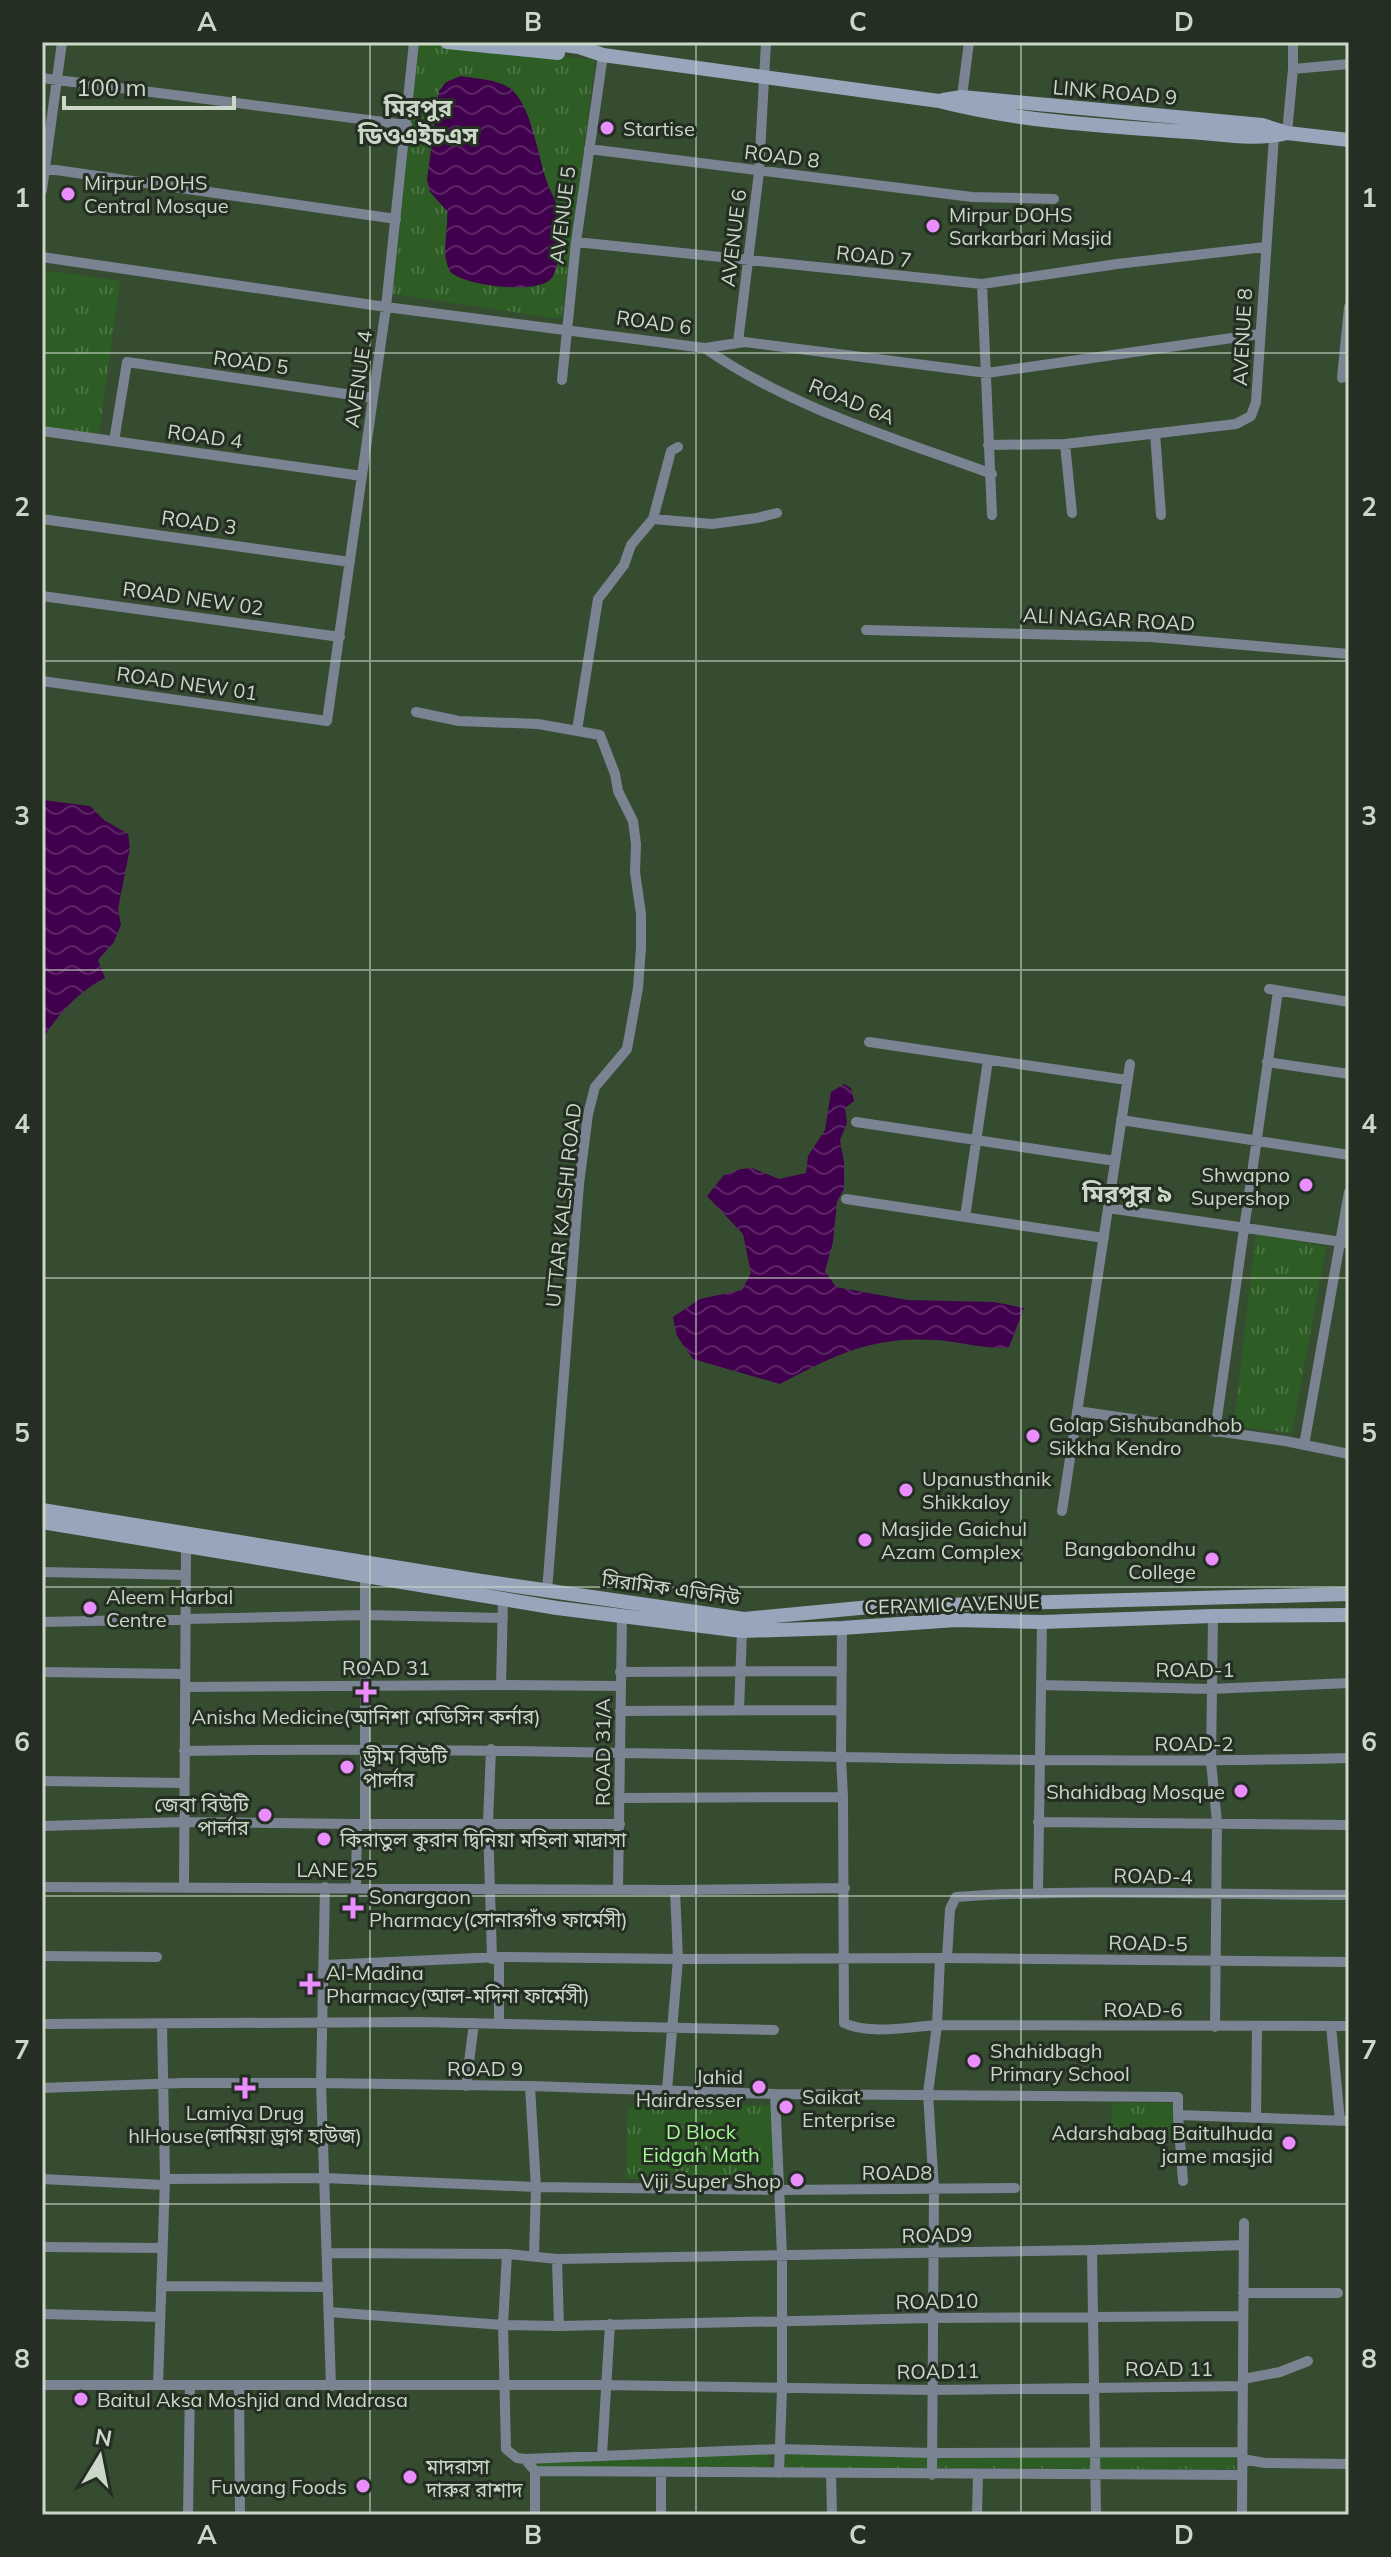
<svg xmlns="http://www.w3.org/2000/svg" width="1391" height="2557" font-family="Mulish,'Noto Sans Bengali',sans-serif">
<defs>
<pattern id="park-tufts" width="24" height="20" patternUnits="userSpaceOnUse" patternTransform="scale(2)"><rect width="24" height="20" fill="#2d5d24"/><path d="M3 7l-1-3M5 7V3M7 7l1-3M15 17l-1-3M17 17v-4M19 17l1-3" fill="none" stroke="#4a7442"/></pattern>
<pattern id="water-waves" width="16" height="10" patternUnits="userSpaceOnUse" patternTransform="scale(2)"><rect width="16" height="10" fill="#41004d"/><path d="M0 5q4-4 8 0t8 0" fill="none" stroke="#5b2465"/></pattern>
</defs>
<rect width="100%" height="100%" fill="#354c31"/>
<path fill="url(#park-tufts)" d="M419,42L595,60L561,319L393,294Z
M42,270L120,281L99,434L42,426Z
M1256,1232L1326,1247L1292,1433L1234,1426Z
M1112,2103H1177L1176,2136L1111,2135Z
M775,2105L773,2178L626,2179L628,2106Z
M786,2452L928,2453L927,2472L785,2471Z
M768,2453L770,2468H539L533,2463Z
M935,2455L1094,2456V2469L934,2468Z
M1100,2455H1235V2469L1099,2470Z"/>
<path fill="url(#water-waves)" d="M461,76C477,79 501,79 513,91C532,109 538,157 547,182C551,195 561,208 562,222C563,237 559,263 553,276C543,297 459,285 450,271C440,254 449,230 447,211L430,192L427,179L439,91L446,82Z
M42,800L90,806L104,820L128,834L130,848L118,909L121,925L114,942L98,960L105,978C76,993 60,1013 42,1039Z
M844,1084L851,1088L854,1101L845,1108L847,1123L840,1140L844,1162V1189L837,1201L833,1242L825,1271L836,1287L907,1300L994,1302L1024,1308L1009,1347C984,1350 959,1341 934,1340C871,1336 833,1356 780,1384L693,1359L677,1336L673,1317L700,1299L742,1290L751,1273L743,1234L707,1196L724,1175L741,1169L752,1168L779,1179L806,1173L808,1156L825,1130L831,1092Z"/>
<g fill="none" stroke-linecap="round" stroke-linejoin="round">
<path stroke="#7a8391" stroke-width="10" d="M1293,69V42
M42,78L407,125
M961,104L969,42
M1287,133L1293,69L1349,64
M589,149L972,197L1054,199
M42,168L396,219
M42,190L62,42
M576,242L982,284L1117,264L1265,247
M42,257L386,307L705,348L745,342L987,373L1260,334
M982,284L992,515
M738,342L759,172L766,42
M706,349C789,407 897,439 992,474
M1342,378L1349,307
M562,380L576,242L603,55
M42,431L362,476
M1155,433L1161,515
M114,441L127,362L373,398
M1065,444L1072,513
M988,445L1065,444L1236,424L1251,416L1256,402L1274,136
M42,519L350,562
M653,519L671,451L678,447
M42,596L340,637
M866,630L1151,637L1349,654
M42,681L327,721L386,307L414,42
M416,712L459,721L538,724L600,735L615,774L618,791L633,821L636,844L635,872L641,914V948L638,988L627,1049L595,1087L588,1114L579,1184L547,1591
M577,730L598,599L624,565L631,545L653,519L712,524L757,518L777,513
M1269,989L1349,1002
M869,1042L1127,1080
M1267,1062L1349,1074
M1121,1120L1349,1155
M856,1122L1115,1161
M846,1199L1104,1238
M1108,1208L1349,1243
M965,1217L988,1060
M1077,1411L1285,1441L1349,1454
M1215,1432L1278,991
M1304,1445L1349,1192
M1062,1511L1130,1064
M42,1572L186,1575
M1213,1616L1211,1762L1217,1822L1215,2027
M42,1622L366,1615L503,1618
M42,1672L185,1674
M620,1672L841,1671
M501,1685L621,1686
M1041,1685L1211,1689L1349,1683
M185,1687L501,1685L503,1599
M739,1710L742,1631
M620,1711L841,1710
M491,1749L488,1823L492,1959
M184,1751C572,1744 961,1768 1349,1758
M42,1781L184,1783
M843,1797L844,2023C871,2035 908,2027 937,2025L1349,2026
M621,1798L843,1797L841,1757L842,1628
M1038,1822L1349,1825
M365,1824H620
M42,1826L184,1822L357,1824
M42,1887L675,1890L678,1959L940,1958
M325,1887L321,2083L331,2386
M356,1887L357,1824H365V1576
M184,1888L186,1546
M618,1888L622,1616
M675,1890L845,1888
M1038,1891L1042,1622
M42,1956L157,1957
M499,1957V2023
M947,1958L1349,1962
M324,1965L499,1957L678,1959L667,2090
M42,2024L420,2022L774,2030
M1331,2026L1340,2121
M466,2086L474,2023
M530,2086L536,2187L534,2256
M42,2088L183,2083H321L530,2086L775,2094L1178,2097V2115L1349,2121
M775,2094L782,2255V2389L779,2473
M1178,2115L1183,2181
M1256,2118L1257,2027
M42,2179L164,2185
M165,2179L324,2178L536,2187L779,2190L1015,2188
M42,2247L162,2248
M1092,2250L1096,2515
M327,2253L507,2254L557,2259L1092,2250L1244,2245
M507,2254L503,2325L506,2449L517,2458L525,2459L535,2471L1242,2475
M557,2259L559,2326
M161,2286L328,2287
M1243,2293H1338
M329,2312L503,2325L559,2326L933,2318L1243,2316
M42,2314L160,2317
M1243,2379L1280,2372L1308,2361
M42,2385H604L933,2390L1243,2386
M158,2385L165,2179L162,2024
M239,2385L240,2515
M602,2455L610,2324
M525,2459L779,2449L932,2453L1242,2452
M1242,2459L1265,2463L1349,2464
M831,2473L832,2515
M932,2475L934,2190L928,2093L937,2025L940,1958H947L950,1909L956,1897C1086,1888 1218,1895 1349,1895
M188,2515L190,2385
M535,2515V2471
M661,2515V2474
M977,2515L978,2475
M1242,2515L1244,2223"/>
<path stroke="#98a5bb" stroke-width="14" d="M447,42L558,53
M542,42L579,47L603,55L939,101C1019,122 1106,126 1189,132C1221,134 1255,141 1287,133
M943,100L962,97L1262,125L1287,133L1349,140
M42,1510L481,1581L744,1619L870,1607L1349,1594
M42,1522L557,1608L742,1631L842,1628L956,1620L1042,1622L1213,1616L1349,1615"/>
</g>
<path fill="none" stroke="#cbd8c8" stroke-width="2" stroke-opacity="0.55" d="M370,42V2515M696,42V2515M1021,42V2515M42,353H1349M42,661H1349M42,970H1349M42,1278H1349M42,1587H1349M42,1896H1349M42,2204H1349"/>
<g fill="#ea8dfd" stroke="#242e22" stroke-width="3">
<circle cx="607" cy="128" r="8"/>
<circle cx="68" cy="194" r="8"/>
<circle cx="933" cy="226" r="8"/>
<circle cx="1306" cy="1185" r="8"/>
<circle cx="1033" cy="1436" r="8"/>
<circle cx="906" cy="1490" r="8"/>
<circle cx="865" cy="1540" r="8"/>
<circle cx="1212" cy="1559" r="8"/>
<circle cx="90" cy="1608" r="8"/>
<path d="M362 1680h8v8h8v8h-8v8h-8v-8h-8v-8h8z"/>
<circle cx="347" cy="1767" r="8"/>
<circle cx="1241" cy="1791" r="8"/>
<circle cx="265" cy="1815" r="8"/>
<circle cx="324" cy="1839" r="8"/>
<path d="M349 1896h8v8h8v8h-8v8h-8v-8h-8v-8h8z"/>
<path d="M306 1972h8v8h8v8h-8v8h-8v-8h-8v-8h8z"/>
<circle cx="974" cy="2061" r="8"/>
<circle cx="759" cy="2087" r="8"/>
<path d="M241 2076h8v8h8v8h-8v8h-8v-8h-8v-8h8z"/>
<circle cx="786" cy="2107" r="8"/>
<circle cx="1289" cy="2143" r="8"/>
<circle cx="797" cy="2180" r="8"/>
<circle cx="81" cy="2399" r="8"/>
<circle cx="410" cy="2477" r="8"/>
<circle cx="363" cy="2486" r="8"/>
</g>
<g text-anchor="middle" dominant-baseline="central" stroke-width="6" stroke-linejoin="round" paint-order="stroke">
<g font-size="20" fill="#cbd8c8" stroke="#242e22">
<text transform="translate(1115 92) rotate(5)">LINK ROAD 9</text>
<text transform="translate(782 156) rotate(7)">ROAD 8</text>
<text transform="translate(562 215) rotate(-83)">AVENUE 5</text>
<text transform="translate(733 238) rotate(-83)">AVENUE 6</text>
<text transform="translate(874 256) rotate(6)">ROAD 7</text>
<text transform="translate(654 322) rotate(8)">ROAD 6</text>
<text transform="translate(1242 337) rotate(-87)">AVENUE 8</text>
<text transform="translate(251 362) rotate(8)">ROAD 5</text>
<text transform="translate(358 379) rotate(-82)">AVENUE 4</text>
<text transform="translate(852 401) rotate(22)">ROAD 6A</text>
<text transform="translate(205 436) rotate(8)">ROAD 4</text>
<text transform="translate(199 522) rotate(8)">ROAD 3</text>
<text transform="translate(193 598) rotate(8)">ROAD NEW 02</text>
<text transform="translate(1109 619) rotate(3)">ALI NAGAR ROAD</text>
<text transform="translate(187 683) rotate(8)">ROAD NEW 01</text>
<text transform="translate(563 1205) rotate(-84)">UTTAR KALSHI ROAD</text>
<text transform="translate(671 1588) rotate(8)">সিরামিক এভিনিউ</text>
<text transform="translate(952 1604) rotate(-2)">CERAMIC AVENUE</text>
<text x="386" y="1667">ROAD 31</text>
<text x="1195" y="1669">ROAD-1</text>
<text x="1194" y="1743">ROAD-2</text>
<text transform="translate(602 1752) rotate(-90)">ROAD 31/A</text>
<text x="337" y="1869">LANE 25</text>
<text transform="translate(1153 1876) rotate(1)">ROAD-4</text>
<text transform="translate(1148 1943) rotate(1)">ROAD-5</text>
<text x="1143" y="2009">ROAD-6</text>
<text x="485" y="2068">ROAD 9</text>
<text x="897" y="2172">ROAD8</text>
<text transform="translate(937 2235) rotate(-1)">ROAD9</text>
<text transform="translate(937 2301) rotate(-1)">ROAD10</text>
<text x="1169" y="2368">ROAD 11</text>
<text transform="translate(938 2371) rotate(-1)">ROAD11</text>
</g>
<g font-size="20" fill="#cbd8c8" stroke="#242e22" text-anchor="start">
<text x="623" y="128">Startise</text>
<text x="84" y="182">Mirpur DOHS<tspan x="84" dy="23">Central Mosque</tspan></text>
<text x="949" y="214">Mirpur DOHS<tspan x="949" dy="23">Sarkarbari Masjid</tspan></text>
<text x="1290" y="1174" text-anchor="end">Shwapno<tspan x="1290" dy="23">Supershop</tspan></text>
<text x="1049" y="1424">Golap Sishubandhob<tspan x="1049" dy="23">Sikkha Kendro</tspan></text>
<text x="922" y="1478">Upanusthanik<tspan x="922" dy="23">Shikkaloy</tspan></text>
<text x="881" y="1528">Masjide Gaichul<tspan x="881" dy="23">Azam Complex</tspan></text>
<text x="1196" y="1548" text-anchor="end">Bangabondhu<tspan x="1196" dy="23">College</tspan></text>
<text x="106" y="1596">Aleem Harbal<tspan x="106" dy="23">Centre</tspan></text>
<text x="366" y="1716" text-anchor="middle">Anisha Medicine(আনিশা মেডিসিন কর্নার)</text>
<text x="363" y="1756">ড্রীম বিউটি<tspan x="363" dy="23">পার্লার</tspan></text>
<text x="1225" y="1791" text-anchor="end">Shahidbag Mosque</text>
<text x="249" y="1804" text-anchor="end">জেবা বিউটি<tspan x="249" dy="23">পার্লার</tspan></text>
<text x="340" y="1839">কিরাতুল কুরান দ্বিনিয়া মহিলা মাদ্রাসা</text>
<text x="369" y="1896">Sonargaon<tspan x="369" dy="23">Pharmacy(সোনারগাঁও ফার্মেসী)</tspan></text>
<text x="326" y="1972">Al-Madina<tspan x="326" dy="23">Pharmacy(আল-মদিনা ফার্মেসী)</tspan></text>
<text x="990" y="2050">Shahidbagh<tspan x="990" dy="23">Primary School</tspan></text>
<text x="743" y="2076" text-anchor="end">Jahid<tspan x="743" dy="23">Hairdresser</tspan></text>
<text x="802" y="2096">Saikat<tspan x="802" dy="23">Enterprise</tspan></text>
<text x="245" y="2112" text-anchor="middle">Lamiya Drug<tspan x="245" dy="23">hlHouse(লামিয়া ড্রাগ হাউজ)</tspan></text>
<text x="1273" y="2132" text-anchor="end">Adarshabag Baitulhuda<tspan x="1273" dy="23">jame masjid</tspan></text>
<text x="781" y="2180" text-anchor="end">Viji Super Shop</text>
<text x="97" y="2399">Baitul Aksa Moshjid and Madrasa</text>
<text x="426" y="2466">মাদরাসা<tspan x="426" dy="23">দারুর রাশাদ</tspan></text>
<text x="347" y="2486" text-anchor="end">Fuwang Foods</text>
</g>
<g font-size="20" fill="#a5fa95" stroke="#242e22">
<text x="701" y="2131">D Block<tspan x="701" dy="23">Eidgah Math</tspan></text>
</g>
<g font-size="24" font-weight="bold" fill="#cbd8c8" stroke="#242e22">
<text x="418" y="107">মিরপুর<tspan x="418" dy="28">ডিওএইচএস</tspan></text>
<text x="1127" y="1193">মিরপুর ৯</text>
</g>
</g>
<rect width="1391" height="2557" fill="none" stroke="#242e22" stroke-width="88"/>
<g transform="translate(100 2457) rotate(10)" stroke="#242e22" stroke-width="6" paint-order="stroke">
<path d="M0-6L14 30L0 20L-14 30Z" fill="#cbd8c8"/>
<text y="-12" font-size="22" font-weight="bold" text-anchor="middle" fill="#cbd8c8">N</text>
</g>
<path d="M64 96v12h170v-12" fill="none" stroke="#cbd8c8" stroke-width="4"/>
<text x="76" y="96" font-size="24" fill="#cbd8c8" stroke="#242e22" stroke-width="6" paint-order="stroke">100 m</text>
<rect x="44" y="44" width="1303" height="2469" fill="none" stroke="#cbd8c8" stroke-width="3"/>
<g font-size="26" text-anchor="middle" font-weight="bold" fill="#cbd8c8">
<text x="207" y="31">A</text>
<text x="533" y="31">B</text>
<text x="858" y="31">C</text>
<text x="1184" y="31">D</text>
<text x="22" y="207">1</text>
<text x="1369" y="207">1</text>
<text x="22" y="516">2</text>
<text x="1369" y="516">2</text>
<text x="22" y="825">3</text>
<text x="1369" y="825">3</text>
<text x="22" y="1133">4</text>
<text x="1369" y="1133">4</text>
<text x="22" y="1442">5</text>
<text x="1369" y="1442">5</text>
<text x="22" y="1751">6</text>
<text x="1369" y="1751">6</text>
<text x="22" y="2059">7</text>
<text x="1369" y="2059">7</text>
<text x="22" y="2368">8</text>
<text x="1369" y="2368">8</text>
<text x="207" y="2544">A</text>
<text x="533" y="2544">B</text>
<text x="858" y="2544">C</text>
<text x="1184" y="2544">D</text>
</g>
</svg>
